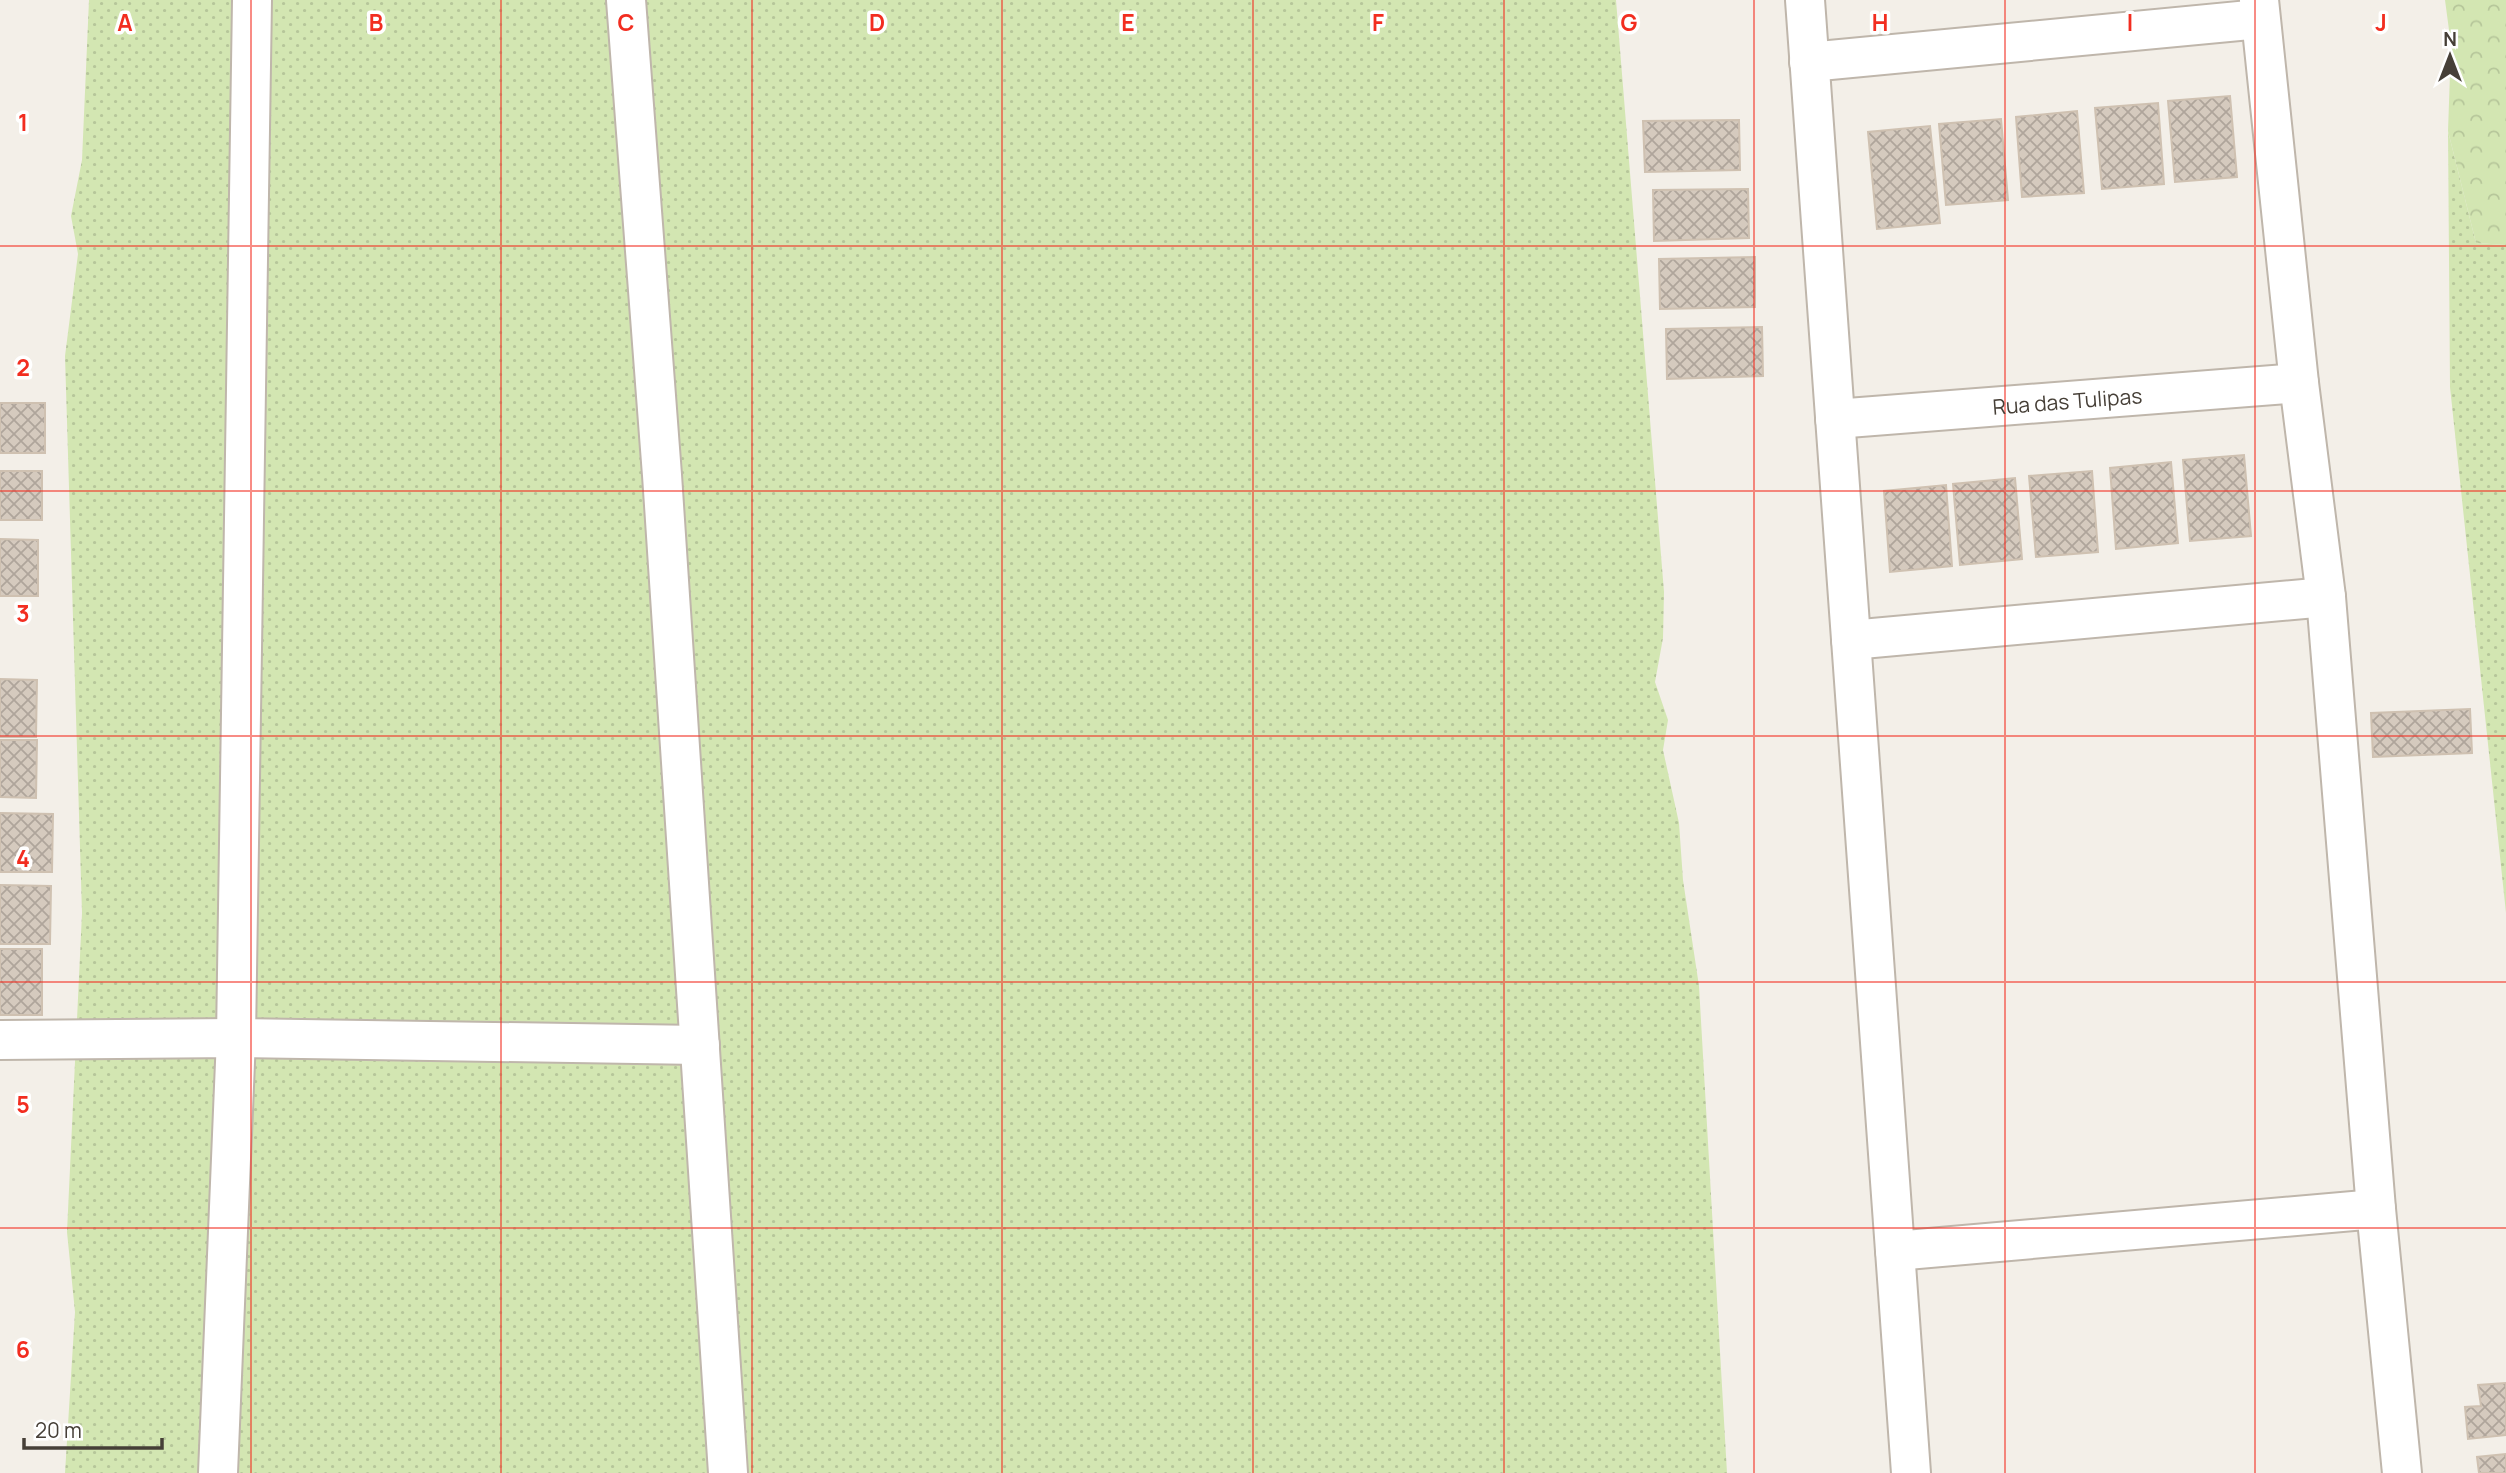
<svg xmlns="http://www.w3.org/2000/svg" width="2506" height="1473" font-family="Manrope,sans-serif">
<defs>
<pattern id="grass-dots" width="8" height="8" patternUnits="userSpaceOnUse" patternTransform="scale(1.75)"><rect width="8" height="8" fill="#d3e6b2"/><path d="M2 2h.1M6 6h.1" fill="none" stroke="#b6c69a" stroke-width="1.8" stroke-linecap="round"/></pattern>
<pattern id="forest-crowns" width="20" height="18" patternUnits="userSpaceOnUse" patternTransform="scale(1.75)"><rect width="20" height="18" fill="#d3e6b2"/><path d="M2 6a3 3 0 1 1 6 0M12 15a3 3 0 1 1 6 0" fill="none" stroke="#b6c69a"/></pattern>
<pattern id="building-cross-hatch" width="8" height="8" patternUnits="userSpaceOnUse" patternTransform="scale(1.75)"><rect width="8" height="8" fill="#d5cabe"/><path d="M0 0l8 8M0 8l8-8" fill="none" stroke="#afa59b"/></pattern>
</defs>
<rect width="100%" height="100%" fill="#f3efe8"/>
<path fill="url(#grass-dots)" d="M89,0H1616L1664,592L1663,638L1655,682L1668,720L1663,750L1679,823L1683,880L1699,986L1727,1473H65L75,1312L67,1232L82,913L65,356L78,254L71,216L82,160Z
M2448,131L2476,243L2506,245V913L2450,387Z"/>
<path fill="url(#forest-crowns)" d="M2445,0H2506V245L2476,243L2448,131L2451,45Z"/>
<path fill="url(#building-cross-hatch)" stroke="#cfc1b1" stroke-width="2" d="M2230,96L2237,177L2175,182L2168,101Z
M2158,103L2164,184L2102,189L2095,108Z
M2077,111L2084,193L2022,197L2016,117Z
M2001,119L2008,200L1946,205L1939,124Z
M1739,120L1740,170L1645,172L1643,121Z
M1930,126L1940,223L1877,229L1868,132Z
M1748,189L1749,238L1654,241L1653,190Z
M1755,257V307L1660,309L1659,259Z
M1762,327L1763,376L1667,379L1666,329Z
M0,403H45V453H0Z
M2244,455L2251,536L2190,541L2183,460Z
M2171,462L2178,543L2116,549L2110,468Z
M0,471H42V520H0Z
M2092,471L2098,552L2036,557L2029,476Z
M2015,478L2022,559L1960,565L1953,484Z
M1946,485L1952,566L1890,572L1884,491Z
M0,539L38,540V596H0Z
M0,679L37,680L36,737H0Z
M2470,709L2472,753L2373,757L2371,713Z
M0,740H37L36,798L0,797Z
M0,813L53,814L52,872H0Z
M0,885L51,886L50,944H0Z
M0,949H42V1015H0Z
M2506,1383V1435L2468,1439L2465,1407L2481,1406L2478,1385Z
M2506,1454V1473H2479L2477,1457Z"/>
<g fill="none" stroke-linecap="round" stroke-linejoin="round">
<g stroke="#bfb6ab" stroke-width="42">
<g id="street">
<path d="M626,0L662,475L728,1473"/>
<path d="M1805,0L1911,1473"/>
<path d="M2259,0L2299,383L2326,597L2376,1209L2402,1473"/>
<path d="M1809,62L2260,19"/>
<path id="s1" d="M1835,419L2299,383"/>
<path d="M1851,640L2326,597"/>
<path d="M0,1040L236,1038L700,1045"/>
<path d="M1895,1251L2376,1209"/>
<path d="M218,1473L236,1038L252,0"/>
</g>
</g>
<use href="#street" stroke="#fff" stroke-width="38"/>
</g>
<path fill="none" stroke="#f22d20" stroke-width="2" stroke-opacity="0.55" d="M251,0V1473M501,0V1473M752,0V1473M1002,0V1473M1253,0V1473M1504,0V1473M1754,0V1473M2005,0V1473M2255,0V1473M0,246H2506M0,491H2506M0,736H2506M0,982H2506M0,1228H2506"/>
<g text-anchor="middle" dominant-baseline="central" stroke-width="7" stroke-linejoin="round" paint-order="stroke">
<g font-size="21" fill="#463f37" stroke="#fff">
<text stroke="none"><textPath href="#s1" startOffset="233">Rua das Tulipas</textPath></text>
</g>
</g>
<g font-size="23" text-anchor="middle" font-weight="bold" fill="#f22d20" stroke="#fff" stroke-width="7" stroke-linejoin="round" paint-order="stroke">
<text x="125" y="31">A</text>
<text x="376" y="31">B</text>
<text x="626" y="31">C</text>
<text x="877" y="31">D</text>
<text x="1128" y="31">E</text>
<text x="1378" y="31">F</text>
<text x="1629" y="31">G</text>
<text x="1880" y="31">H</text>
<text x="2130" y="31">I</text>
<text x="2381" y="31">J</text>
<text x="23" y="131">1</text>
<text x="23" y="376">2</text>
<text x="23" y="622">3</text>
<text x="23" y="867">4</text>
<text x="23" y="1113">5</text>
<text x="23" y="1358">6</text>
</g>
<g transform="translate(2450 56)" stroke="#ffffff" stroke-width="5" paint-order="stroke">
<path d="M0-5L12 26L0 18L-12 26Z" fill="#463f37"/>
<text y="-10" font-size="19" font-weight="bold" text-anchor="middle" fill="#463f37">N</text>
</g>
<path d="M24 1438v10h138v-10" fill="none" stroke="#463f37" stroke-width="3.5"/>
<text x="35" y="1438" font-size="21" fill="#463f37" stroke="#ffffff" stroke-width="5" paint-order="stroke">20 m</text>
</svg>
